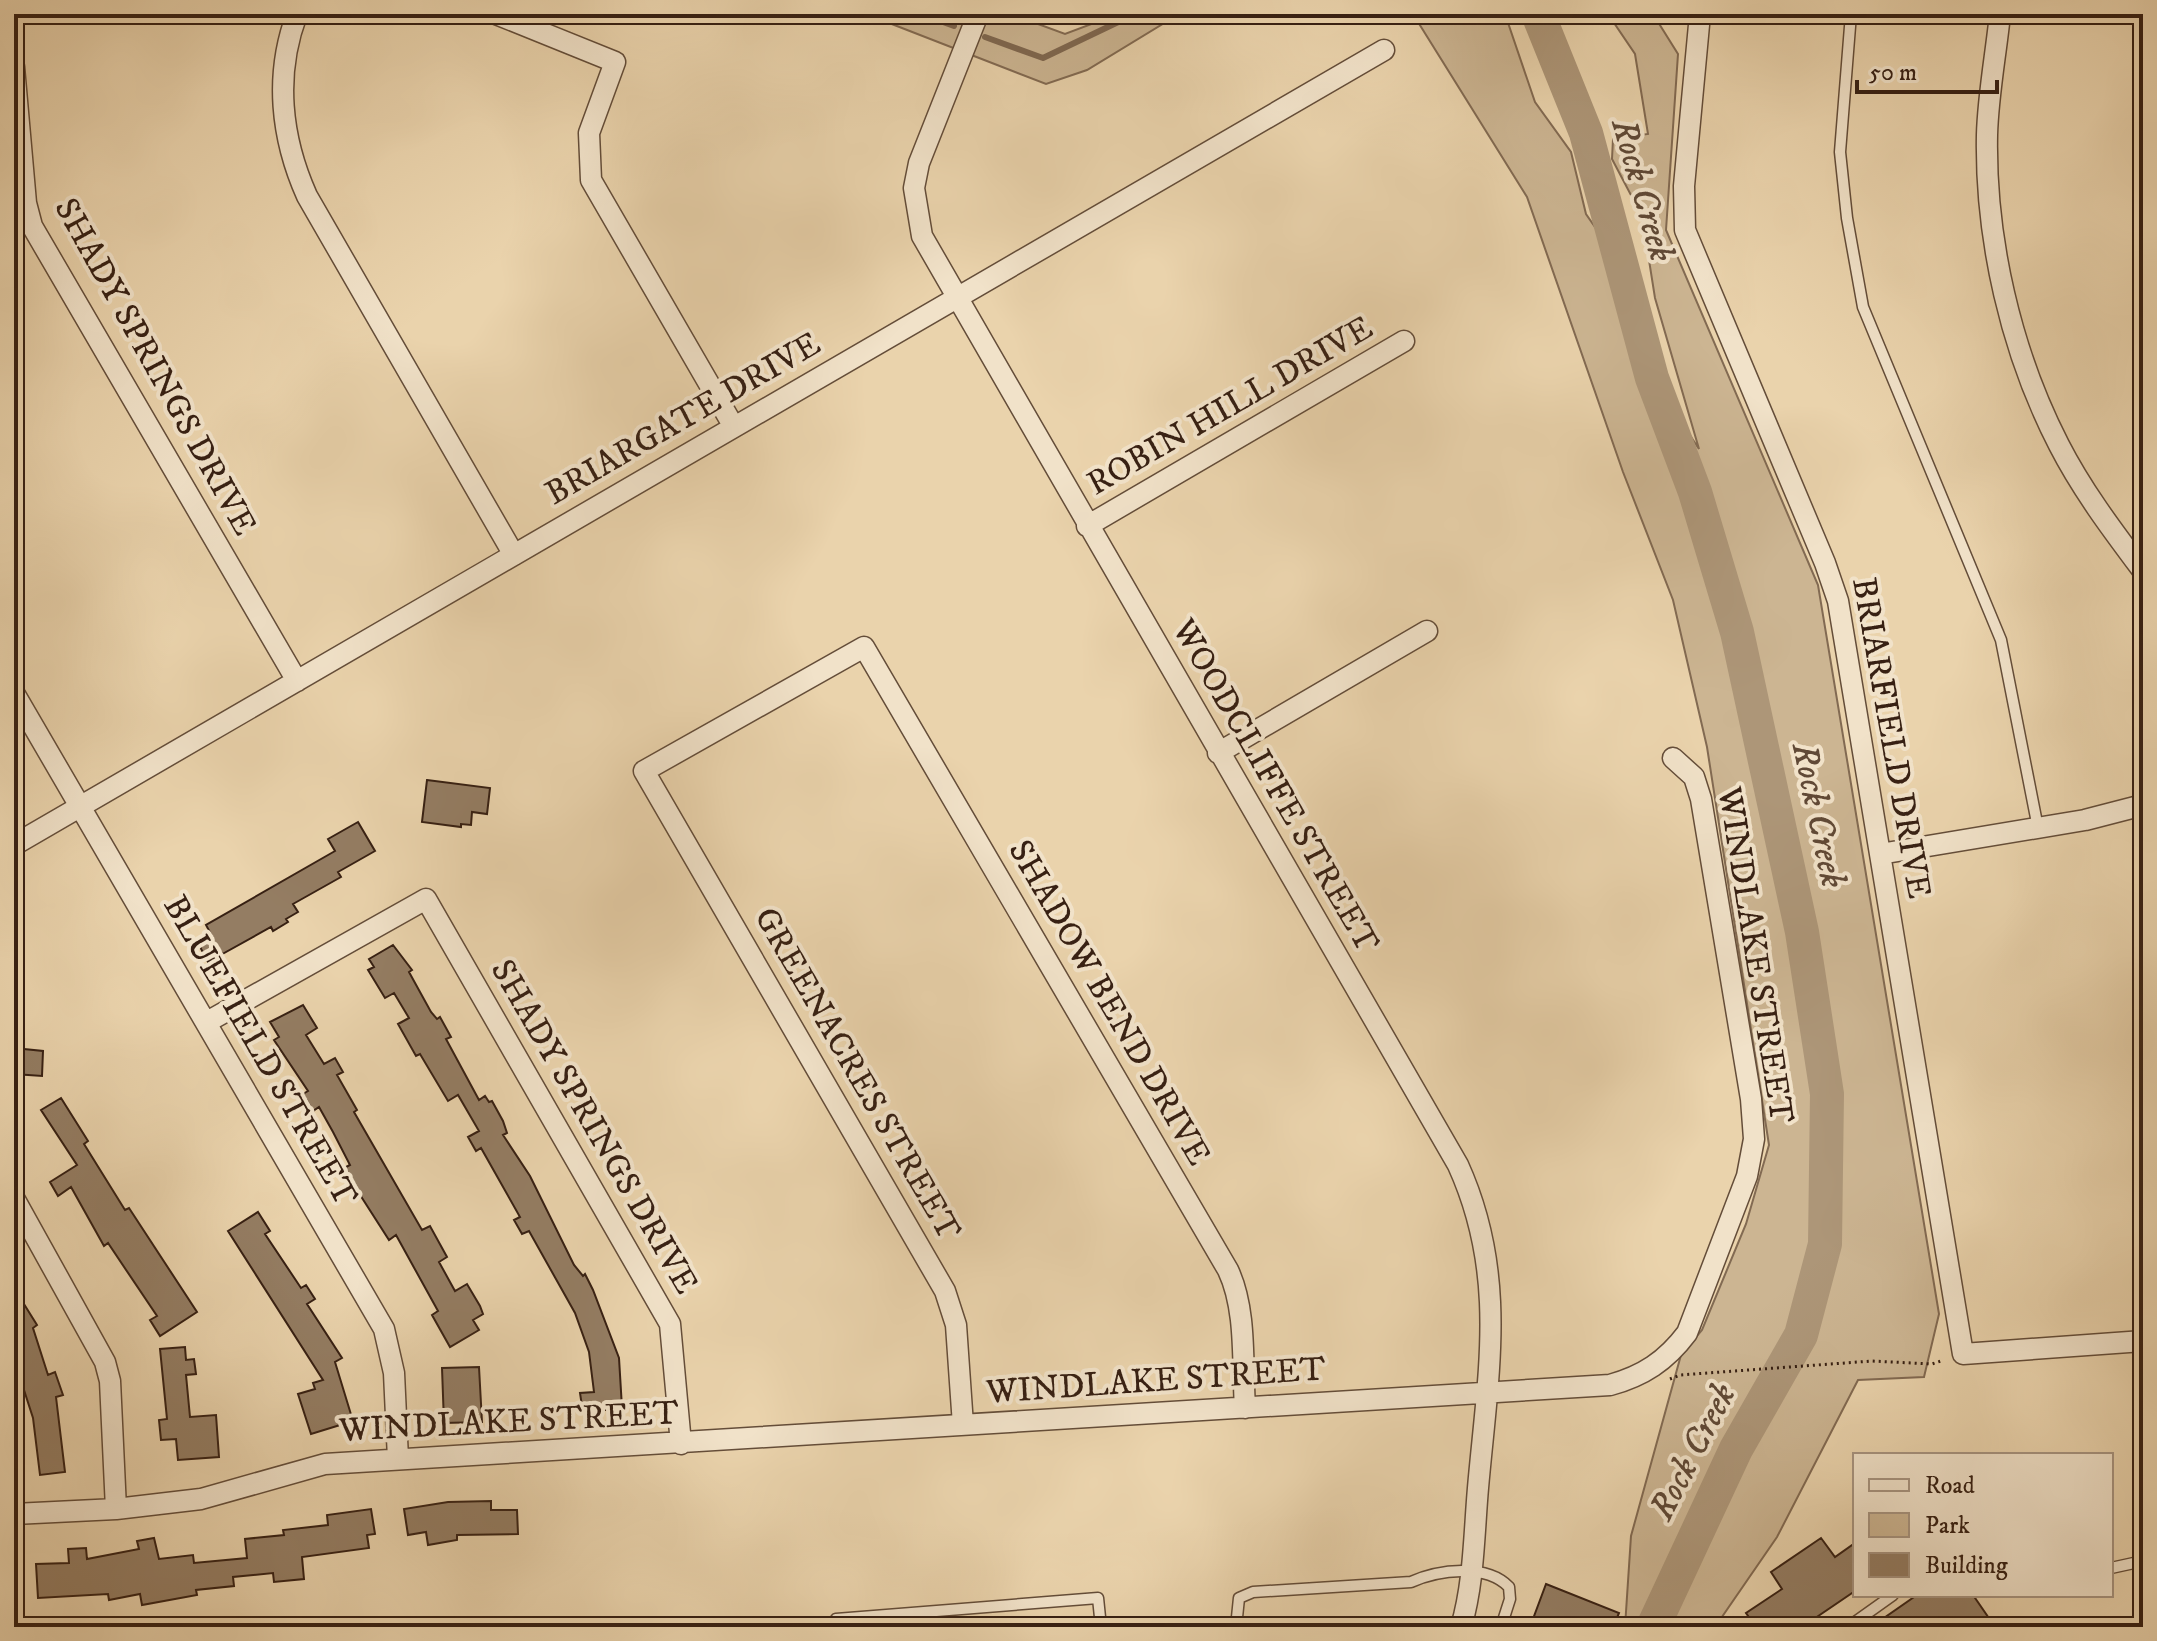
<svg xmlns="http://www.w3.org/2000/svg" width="2157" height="1641" font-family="'IM FELL DW Pica',serif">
<rect width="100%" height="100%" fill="#ead3ac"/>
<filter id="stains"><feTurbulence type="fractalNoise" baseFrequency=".0025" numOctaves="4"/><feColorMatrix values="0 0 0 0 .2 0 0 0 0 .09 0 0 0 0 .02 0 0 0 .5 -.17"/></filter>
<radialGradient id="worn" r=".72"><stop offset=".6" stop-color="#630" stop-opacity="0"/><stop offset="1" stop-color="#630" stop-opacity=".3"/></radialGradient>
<path fill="#ccb592" stroke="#826a52" stroke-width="2" d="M866,14H1011L1065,34L1118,14H1179L1087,70L1046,84Z
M1413,14H1505L1535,102L1571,152L1586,214L1606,243L1644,365L1699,449L1655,298L1642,216L1612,159L1613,139L1648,134L1635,54L1608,14H1653L1678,54L1666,230L1818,585L1939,1314L1924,1377L1858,1380L1777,1537L1715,1627H1625L1631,1536L1681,1355L1702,1330L1746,1224L1769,1145L1707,747L1673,600L1623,472L1527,197Z"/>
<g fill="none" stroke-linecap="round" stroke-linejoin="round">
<path stroke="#7e6750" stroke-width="6" d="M921,14L954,26
M985,37L1043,58L1135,14"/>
<path stroke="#ad9678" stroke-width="34" d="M1538,14L1586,133L1652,378L1695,492L1737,632L1802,932L1827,1094L1825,1244L1801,1335L1736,1449L1653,1627"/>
</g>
<path fill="#947d63" stroke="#372013" stroke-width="2" d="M427,780L490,788L487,814L472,812L471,825L461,824V827L422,822Z
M358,822L375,851L338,872L341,877L293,904L298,912L286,919L288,922L273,931L271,927L208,962L199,945L213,938L206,925L335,851L328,839Z
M393,945L412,970L409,972L431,1012L437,1019L440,1017L451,1037L446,1039L479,1100L485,1096L489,1102L492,1101L503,1121L507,1133L503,1135L530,1176L574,1265L583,1276L585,1274L593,1290L619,1358L622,1408L583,1413L580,1393L594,1392L589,1352L575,1313L529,1231L522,1234L514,1220L520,1217L481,1148L476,1151L468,1137L479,1131L458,1095L448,1101L420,1054L416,1056L398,1024L409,1018L394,993L385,998L368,970L374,967L369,959Z
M303,1005L317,1028L306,1035L324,1064L335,1058L343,1072L337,1075L357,1110L354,1112L422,1230L430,1226L447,1257L439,1262L455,1291L467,1284L480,1306L483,1314L473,1320L479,1330L450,1347L432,1315L438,1311L396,1235L389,1240L355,1187L344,1168L350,1165L333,1132L319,1107L313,1111L303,1094L308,1091L274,1040L279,1037L270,1022Z
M14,1048L43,1051L42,1076L14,1074Z
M61,1098L88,1141L84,1144L125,1210L129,1208L197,1312L160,1336L150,1320L157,1316L108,1243L104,1246L71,1187L58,1196L50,1182L77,1165L41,1110Z
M258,1212L270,1231L265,1234L301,1288L306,1285L315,1299L307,1304L342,1358L335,1362L353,1421L311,1434L298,1394L315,1389L313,1383L323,1380L228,1231Z
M14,1288L37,1325L33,1328L48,1375L55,1372L63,1395L56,1397L65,1472L40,1475L33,1418L14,1359Z
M185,1347L186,1360L194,1359L196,1374L186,1375L190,1417L216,1415L219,1457L178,1460L176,1439L161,1440L159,1420L167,1419L160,1349Z
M479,1367L482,1422L444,1423L442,1368Z
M491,1501V1510H517L518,1534L457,1535V1540L428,1545L426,1532L408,1535L404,1509L448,1502Z
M371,1509L375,1534L367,1535L369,1548L302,1557L304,1579L274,1582L273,1573L233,1577L234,1586L196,1590L197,1595L142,1605L140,1594L109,1600L108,1594L38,1598L36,1564L69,1563L68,1549L86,1548L87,1559L139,1549L137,1541L154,1538L159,1559L193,1555L194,1563L247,1558L245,1539L284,1535L283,1530L328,1525L327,1515Z
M1821,1538L1835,1557L1855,1543V1591L1802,1627H1756L1746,1613L1782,1589L1771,1572Z
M1546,1584L1619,1613L1613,1627H1530Z
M1917,1595H1973L1995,1627H1871Z"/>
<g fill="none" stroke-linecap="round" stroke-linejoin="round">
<g stroke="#644d39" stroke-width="13">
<path id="lane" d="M1851,14L1840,152L1847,218L1863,307L2001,640L2038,828
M2111,1568L2143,1561
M837,1627L836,1619L1098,1598L1101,1627
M1236,1627L1239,1598L1253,1592L1411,1582C1438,1570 1486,1563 1509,1587L1510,1599L1501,1627
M1848,1627L1893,1595"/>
</g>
<g stroke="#644d39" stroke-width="23">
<path id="street" d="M297,14C274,75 281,138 307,196L514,555
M496,14L615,62L589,133L591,180L734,427
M978,14L919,163L914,188L922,236L1458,1165C1508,1275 1488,1373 1478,1488C1474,1534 1474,1583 1461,1627
M1700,14L1684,186L1685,230L1825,563L1838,601L1963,1354L2143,1341
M2000,14C1996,54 1988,95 1987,135C1985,239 2011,352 2059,445C2082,490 2113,531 2143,571
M14,67L26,203L32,226L297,681
M1087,526L1404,341
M14,693L384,1329L394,1373L398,1459
M1218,753L1427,631
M14,845L1384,50
M1880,854L2085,820L2143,805
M207,1022L426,899L670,1324L681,1444
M14,1198L105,1362L110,1381L116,1509
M963,1425L956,1325L945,1291L644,771L864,647L1228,1270C1247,1310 1242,1364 1245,1408
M14,1514L116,1509L201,1499L325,1464L1610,1385C1643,1376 1666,1361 1687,1333L1747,1176L1754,1139L1751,1099L1701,799L1694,777L1673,758"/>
</g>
<path stroke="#372013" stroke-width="3" stroke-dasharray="2 4" stroke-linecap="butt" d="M1670,1379L1680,1375L1872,1361L1932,1364L1944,1360"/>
<use href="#lane" stroke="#f1e2c9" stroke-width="10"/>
<use href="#street" stroke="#f1e2c9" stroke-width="20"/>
</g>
<g text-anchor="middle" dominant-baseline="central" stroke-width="8" stroke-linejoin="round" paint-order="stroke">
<g font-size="34" fill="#372013" stroke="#f1e2c9">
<text transform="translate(155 367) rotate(61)">SHADY SPRINGS DRIVE</text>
<text transform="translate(1230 406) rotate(-30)">ROBIN HILL DRIVE</text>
<text transform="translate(683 419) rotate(-30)">BRIARGATE DRIVE</text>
<text transform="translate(1891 738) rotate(80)">BRIARFIELD DRIVE</text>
<text transform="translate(1275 786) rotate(60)">WOODCLIFFE STREET</text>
<text transform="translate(1755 955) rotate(81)">WINDLAKE STREET</text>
<text transform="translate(1109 1003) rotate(60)">SHADOW BEND DRIVE</text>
<text transform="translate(260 1051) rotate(60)">BLUEFIELD STREET</text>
<text transform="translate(857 1074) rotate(60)">GREENACRES STREET</text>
<text transform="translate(594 1127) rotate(60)">SHADY SPRINGS DRIVE</text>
<text transform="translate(1156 1381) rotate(-4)">WINDLAKE STREET</text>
<text transform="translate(509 1422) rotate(-3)">WINDLAKE STREET</text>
</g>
<g font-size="36" font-style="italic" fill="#604936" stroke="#f1e2c9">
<text transform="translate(1642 190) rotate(74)">Rock Creek</text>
<text transform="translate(1818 815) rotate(78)">Rock Creek</text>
<text transform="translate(1693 1452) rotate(-63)">Rock Creek</text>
</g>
</g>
<rect width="2157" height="1641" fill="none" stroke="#ead3ac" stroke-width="48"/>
<rect x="16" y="16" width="2125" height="1609" fill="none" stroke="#372013" stroke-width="4"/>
<rect x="24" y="24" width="2109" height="1593" fill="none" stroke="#372013" stroke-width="2"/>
<rect x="1853" y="1453" width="260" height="144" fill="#f1e2c9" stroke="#a79480" stroke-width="2"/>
<rect x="1869" y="1479" width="40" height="12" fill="#f1e2c9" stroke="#a79480" stroke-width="2"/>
<text x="1925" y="1493" font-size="24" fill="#372013">Road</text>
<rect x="1869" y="1513" width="40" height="24" fill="#ccb592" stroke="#a79480" stroke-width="2"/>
<text x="1925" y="1533" font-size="24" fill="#372013">Park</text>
<rect x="1869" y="1553" width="40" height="24" fill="#947d63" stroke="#a79480" stroke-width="2"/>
<text x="1925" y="1573" font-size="24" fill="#372013">Building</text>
<path d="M1857 80v12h140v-12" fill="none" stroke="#372013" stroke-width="4"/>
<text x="1869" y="80" font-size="24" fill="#372013" stroke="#f1e2c9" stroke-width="6" paint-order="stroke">50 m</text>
<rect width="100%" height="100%" filter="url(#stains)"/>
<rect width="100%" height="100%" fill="url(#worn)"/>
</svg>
